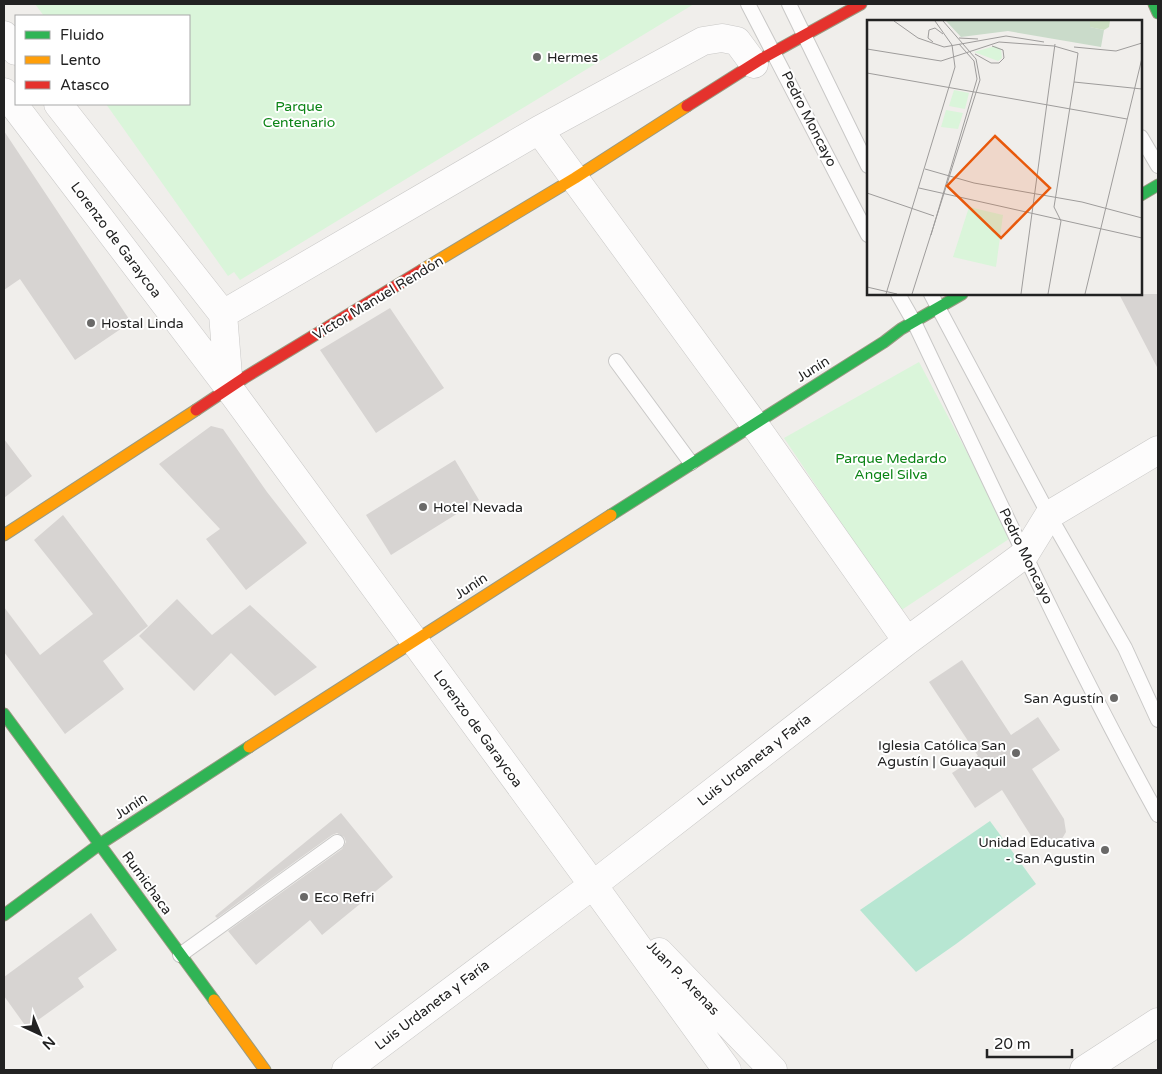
<svg xmlns="http://www.w3.org/2000/svg" width="1162" height="1074" font-family="'Varela Round',sans-serif">
<rect width="100%" height="100%" fill="#f0eeeb"/>
<path fill="#daf5da" d="M35,4H694L240,280L234,272L228,276L106,104H189V16H44Z
M919,362L1012,537L900,611L784,438Z"/>
<path fill="#b7e6d2" d="M990,821L1036,884L956,944L916,972L860,910Z"/>
<path fill="#d7d4d2" d="M4,131L131,322L75,360L20,279L4,290Z
M1119,294H1158V369Z
M390,308L444,388L376,433L320,350Z
M211,426L223,429L267,492L307,543L246,590L206,539L220,529L159,464Z
M4,439L32,476L4,498Z
M455,460L479,500L391,555L366,515Z
M63,515L148,626L103,661L124,689L65,734L4,652V607L40,655L93,614L34,540Z
M177,599L212,635L250,605L317,667L275,696L231,653L194,691L139,636Z
M962,660L1011,735L1038,717L1060,750L1032,769L1064,819L1066,832L1060,842L1052,847L1044,846L1033,839L1002,790L975,808L952,773L978,756L929,682Z
M341,813L393,877L322,935L310,920L256,965L228,931L342,849L346,842L344,837L337,833L332,835L217,918L215,916Z
M91,913L117,950L78,978L84,987L27,1028L4,996V977Z"/>
<g fill="none" stroke-linecap="round" stroke-linejoin="round">
<g stroke="#c9c8c7" stroke-width="16">
<path id="lane" d="M748,4L868,235
M789,4L868,166
M1141,137L1158,166
M898,294L914,322C993,487 1069,655 1158,815
M931,294L1049,515L1125,648L1158,720
M616,361L691,463
M180,955L337,842"/>
</g>
<g stroke="#c9c8c7" stroke-width="29">
<path id="street" d="M4,35L16,51
M4,92L229,388L593,885L727,1070
M58,104L223,314L229,388
M539,130L754,424L907,641
M223,314L539,130L703,41L722,38L737,41L754,64
M659,952L773,1070
M346,1070L593,885L907,641L1025,554L1049,515L1158,450
M1084,1070L1158,1022"/>
</g>
<g stroke="#999a82" stroke-width="13">
<path id="fast" d="M1154,4L1158,13
M1141,195L1158,185
M611,515L884,342L901,329L962,294
M4,714L214,1000
M4,915L100,844L249,747"/>
</g>
<g stroke="#999a82" stroke-width="13">
<path id="slow" d="M422,270L575,178L687,106
M4,535L196,410
M249,747L611,515
M214,1000L265,1070"/>
</g>
<g stroke="#999a82" stroke-width="13">
<path id="jam" d="M687,106L763,58L861,4
M196,410L244,378L422,270"/>
</g>
<use href="#lane" stroke="#fdfcfc" stroke-width="14"/>
<use href="#street" stroke="#fdfcfc" stroke-width="28"/>
<use href="#fast" stroke="#30b455" stroke-width="11"/>
<use href="#slow" stroke="#ff9f0a" stroke-width="11"/>
<use href="#jam" stroke="#e5322d" stroke-width="11"/>
</g>
<g fill="#6a6968" stroke="#fff" stroke-width="2">
<circle cx="537" cy="57" r="5"/>
<circle cx="91" cy="323" r="5"/>
<circle cx="423" cy="507" r="5"/>
<circle cx="1114" cy="698" r="5"/>
<circle cx="1016" cy="753" r="5"/>
<circle cx="1105" cy="850" r="5"/>
<circle cx="304" cy="897" r="5"/>
</g>
<g text-anchor="middle" dominant-baseline="central" stroke-width="4" stroke-linejoin="round" paint-order="stroke">
<g font-size="14" fill="#222" stroke="#fff" text-anchor="start">
<text x="547" y="57">Hermes</text>
<text x="101" y="323">Hostal Linda</text>
<text x="433" y="507">Hotel Nevada</text>
<text x="1104" y="698" text-anchor="end">San Agustín</text>
<text x="1006" y="745" text-anchor="end">Iglesia Católica San<tspan x="1006" dy="16">Agustín | Guayaquil</tspan></text>
<text x="1095" y="842" text-anchor="end">Unidad Educativa<tspan x="1095" dy="16">- San Agustin</tspan></text>
<text x="314" y="897">Eco Refri</text>
</g>
<g font-size="14" fill="#0c8416" stroke="#fff">
<text x="299" y="106">Parque<tspan x="299" dy="16">Centenario</tspan></text>
<text x="891" y="458">Parque Medardo<tspan x="891" dy="16">Angel Silva</tspan></text>
</g>
<g font-size="14" fill="#222" stroke="#fff">
<text transform="translate(809 119) rotate(63)">Pedro Moncayo</text>
<text transform="translate(116 240) rotate(53)">Lorenzo de Garaycoa</text>
<text transform="translate(378 298) rotate(-31)">Victor Manuel Rendón</text>
<text transform="translate(813 369) rotate(-32)">Junín</text>
<text transform="translate(1026 556) rotate(64)">Pedro Moncayo</text>
<text transform="translate(471 586) rotate(-33)">Junín</text>
<text transform="translate(478 729) rotate(54)">Lorenzo de Garaycoa</text>
<text transform="translate(754 760) rotate(-38)">Luis Urdaneta y Faría</text>
<text transform="translate(131 806) rotate(-33)">Junín</text>
<text transform="translate(147 883) rotate(54)">Rumichaca</text>
<text transform="translate(683 978) rotate(46)">Juan P. Arenas</text>
<text transform="translate(432 1005) rotate(-37)">Luis Urdaneta y Faría</text>
</g>
</g>
<g transform="translate(867 20)">
<rect width="275" height="275" fill="#f0eeeb"/>
<path d="M223,1H243L242,7L237,10L222,7Z" fill="#cbdec1"/>
<path d="M79,1H223V7L237,10L234,27L141,11L94,17Z" fill="#cadbca"/>
<path d="M128,26L134,29L135,38L131,41L107,32ZM87,70L102,73L98,89L82,86ZM79,90L96,93L91,109L74,107ZM102,187L136,195L129,247L86,237Z" fill="#daf5da"/>
<path fill="none" stroke="#9e9c9b" stroke-width="1" d="M27,1L51,18L77,27L139,16L177,22M92,18L111,19M66,22L61,18L62,10L68,8L76,14M207,27L249,31L275,23M0,29L74,41L132,22L187,26L211,33L207,62L275,69M108,34L124,43H132L137,38L136,30L125,26M0,53L260,99M58,149L107,163L215,182L275,198M52,168L275,218M0,173L67,196M64,215L110,59L107,41L92,24M0,267L30,274M19,274L88,47L85,25L68,1M45,274L113,60L109,39L76,1M154,274L188,24M181,274L194,201L187,187L207,62M218,274L275,38"/>
<path fill="#e8590c" fill-opacity="0.15" stroke="#e8590c" stroke-width="2.5" d="M128,116L183,168L134,218L80,166Z"/>
<rect width="275" height="275" fill="none" stroke="#222" stroke-width="2.5"/>
</g>
<rect width="1162" height="1074" fill="none" stroke="#222222" stroke-width="10"/>
<rect x="15" y="15" width="175" height="90" fill="#ffffff" stroke="#a7a7a7"/>
<rect x="25" y="31" width="25" height="8" fill="#30b455" stroke="#a7a7a7"/>
<text x="60" y="40" font-size="15" fill="#222222">Fluido</text>
<rect x="25" y="56" width="25" height="8" fill="#ff9f0a" stroke="#a7a7a7"/>
<text x="60" y="65" font-size="15" fill="#222222">Lento</text>
<rect x="25" y="81" width="25" height="8" fill="#e5322d" stroke="#a7a7a7"/>
<text x="60" y="90" font-size="15" fill="#222222">Atasco</text>
<g transform="translate(40 1034) rotate(136)" stroke="#ffffff" stroke-width="4" paint-order="stroke">
<path d="M0-4L9 19L0 12L-9 19Z" fill="#222222"/>
<text y="-8" font-size="14" font-weight="bold" text-anchor="middle" fill="#222222">N</text>
</g>
<path d="M987 1049v8h85v-8" fill="none" stroke="#222222" stroke-width="2.5"/>
<text x="994" y="1049" font-size="15" fill="#222222" stroke="#ffffff" stroke-width="4" paint-order="stroke">20 m</text>
</svg>
